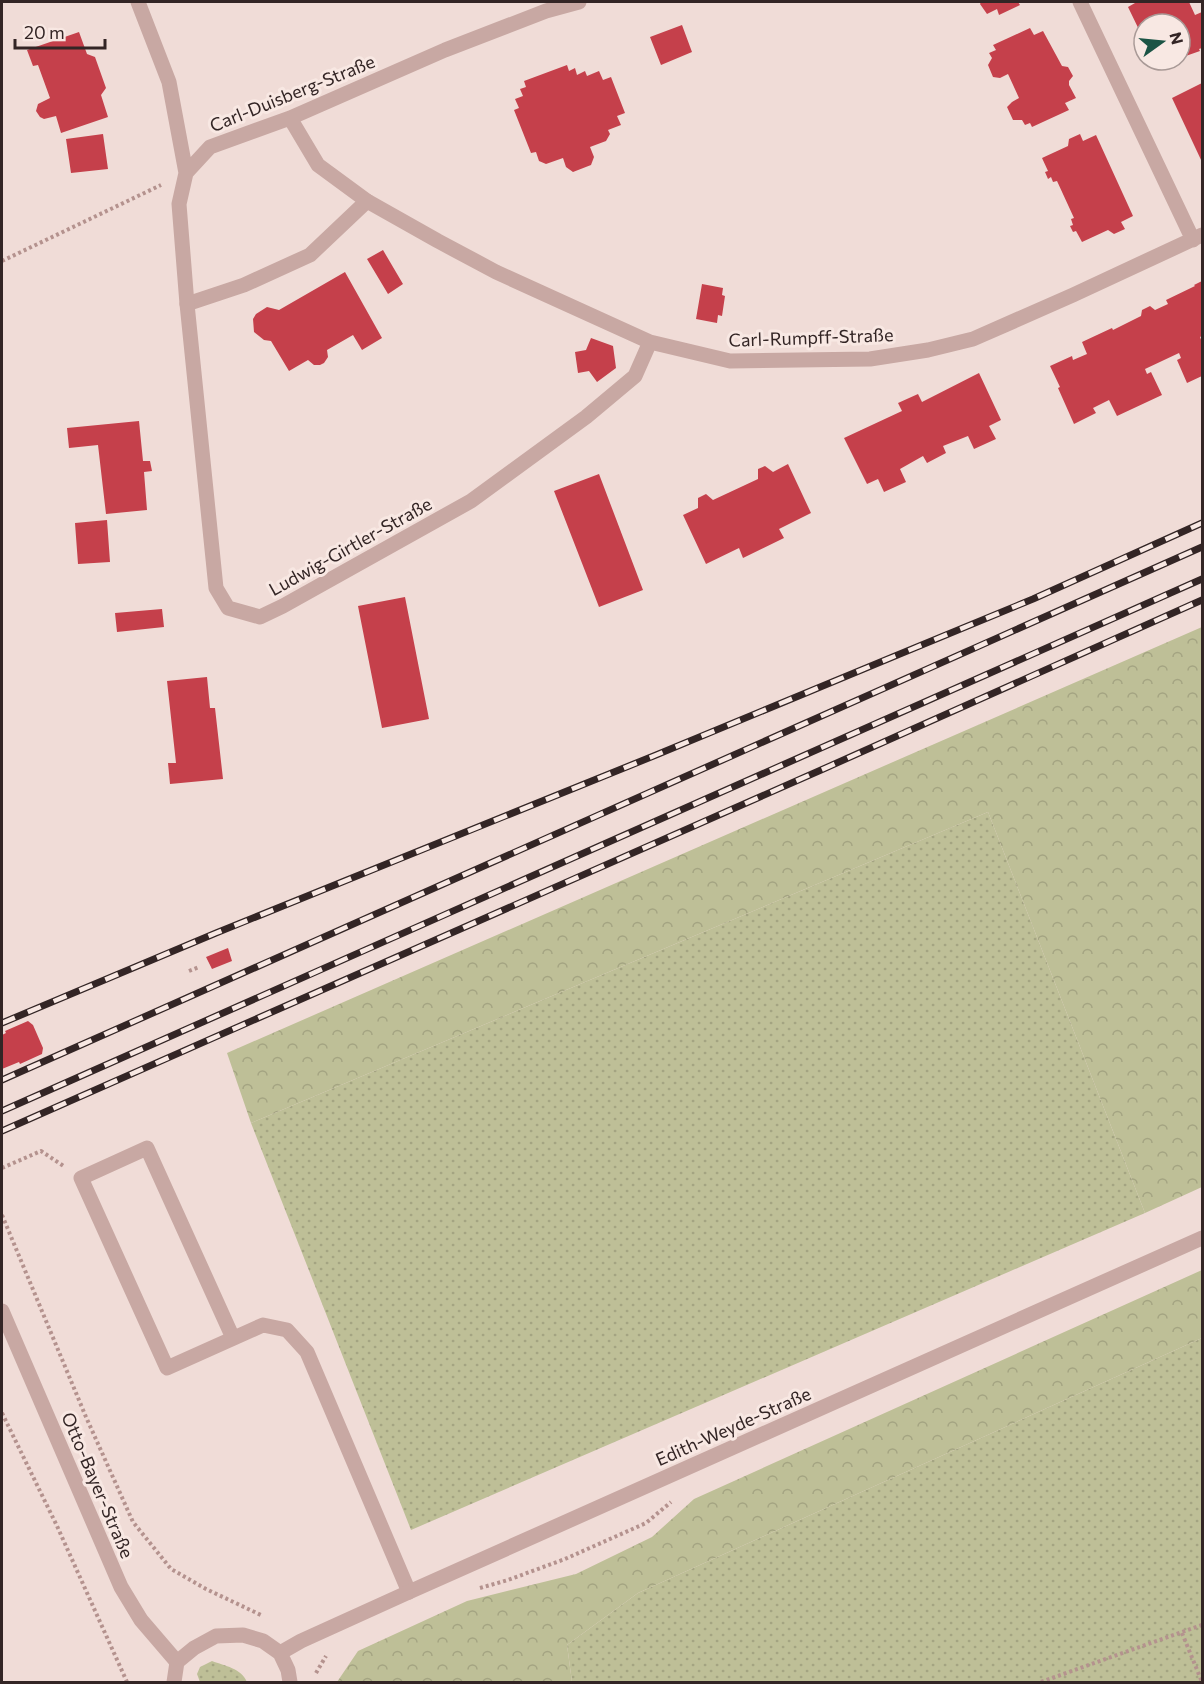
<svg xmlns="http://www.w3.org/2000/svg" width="1204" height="1684" font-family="Commissioner,sans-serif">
<defs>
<pattern id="grass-dots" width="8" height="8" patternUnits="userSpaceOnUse" patternTransform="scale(1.5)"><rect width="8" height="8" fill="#bebf97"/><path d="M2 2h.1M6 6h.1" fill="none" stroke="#a4a482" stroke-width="1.8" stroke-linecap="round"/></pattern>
<pattern id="forest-crowns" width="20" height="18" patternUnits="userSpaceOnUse" patternTransform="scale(1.5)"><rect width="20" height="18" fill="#bebf97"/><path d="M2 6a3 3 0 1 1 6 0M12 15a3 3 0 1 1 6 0" fill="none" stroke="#a4a482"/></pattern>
</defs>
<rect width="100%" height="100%" fill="#f0dcd7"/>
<path fill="url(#grass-dots)" d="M988,812L1145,1213L411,1530L251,1123Z
M1202,1338V1682H572L567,1645L638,1593Z
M212,1661C225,1666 241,1668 247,1682H200L197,1674L200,1667Z"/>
<path fill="url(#forest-crowns)" d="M1202,627V1187L1145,1213L988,812L251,1123L227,1053Z
M1202,1270V1338L638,1593L567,1645L572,1682H337L358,1651L467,1601L576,1574L652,1537L694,1499Z"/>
<path fill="#c5404b" d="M981,2H1018L1020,5L999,15L997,9L987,14L980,4Z
M1135,2H1189L1195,15L1202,12V38L1201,39L1202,48L1199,49L1200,51L1180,58V24H1144V40L1128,7L1135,3Z
M682,25L692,52L661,65L650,37Z
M1030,28L1034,35L1043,31L1062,66L1068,67L1073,76L1069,81V85L1076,98L1065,103L1069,110L1032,127L1030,123L1025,125L1022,120H1013L1007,107L1012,102L1019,98L1008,74L1000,78L993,77L988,65L992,58L989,53L996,50L993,45Z
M79,32L87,54L95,57L106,88L101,95L108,117L61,133L56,116L44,119L40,117L36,111L38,104L50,98L38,65L33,66L27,50Z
M1162,60H1176L1165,66Z
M567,65L569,71L575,68L577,75L585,71L587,76L599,71L603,80L611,77L625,113L617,116L621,125L608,130L610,134L606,141L590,147L594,157L591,165L573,172L566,167L563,158L546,164L539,161L536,152L531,153L514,110L519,108L515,99L523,96L520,89L526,87L524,81Z
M1202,83V162L1172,98Z
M103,134L108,169L71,173L66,139Z
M1080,134L1083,141L1096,135L1133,216L1121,222L1125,229L1114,234L1108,230L1082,242L1076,231L1073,232L1070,226L1073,225L1071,219L1074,218L1057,181L1053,182L1051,177L1048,179L1045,172L1048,171L1042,158L1068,146L1069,139Z
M383,250L403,284L388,294L367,259Z
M345,272L382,338L362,350L353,335L327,350L328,357L324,363L320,365H314L308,360L289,371L271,341L264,340L254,332L253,319L256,314L267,307L279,310Z
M1202,281V336L1200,337L1202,342V376L1187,383L1177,360L1181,358L1179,353L1145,369L1147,374L1151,372L1162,395L1117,416L1109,400L1093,408L1096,413L1074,424L1058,388L1060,387L1050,366L1072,356L1073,360L1087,354L1082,342L1112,328L1113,330L1141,316L1142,310L1150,306L1155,310L1168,304L1166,300L1195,286L1194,285Z
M702,284L723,288L722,295L725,296L722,316L718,315L717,323L696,319Z
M591,338L613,346L616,368L597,382L589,371L578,373L575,352L586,350Z
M979,373L1001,420L989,426L996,439L974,449L968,436L943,446L946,453L927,463L923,456L900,469L906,482L884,492L878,479L867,484L844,438L902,411L898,403L918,394L922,402Z
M139,421L143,461H150L152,471L144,472L147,510L106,514L98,445L69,448L67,428Z
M788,464L811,513L779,529L784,538L743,558L739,548L706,564L683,515L698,508V498L706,494L713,500L758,479V469L765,466L773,472Z
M599,474L643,590L599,607L554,491Z
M107,520L110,562L78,564L75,523Z
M405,597L429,719L382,728L358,606Z
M162,609L164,627L117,632L115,613Z
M207,677L210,708H215L223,779L170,784L168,763H176L167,681Z
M228,948L232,961L212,969L206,957Z
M28,1021L33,1025L43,1048L42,1054L20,1064L19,1062L2,1069V1035L6,1033L5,1031Z"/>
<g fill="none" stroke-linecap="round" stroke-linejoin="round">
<path stroke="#b4928e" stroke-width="4" stroke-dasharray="3 3" stroke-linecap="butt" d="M2,261L161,185
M189,971L199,967
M2,1168L41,1151L65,1167
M2,1215L86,1417L133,1522L171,1569L206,1589L263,1616
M2,1413L57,1526L127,1682
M480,1588L508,1580L565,1559L646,1523L671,1502
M1182,1633L1202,1682
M316,1673L326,1656
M1041,1682L1202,1625"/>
<path stroke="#c8a8a3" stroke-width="15" d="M187,304L244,285L310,255L367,201
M233,1338L147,1148L81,1178L167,1368L263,1325L287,1330L307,1352L409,1592"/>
<path stroke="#c8a8a3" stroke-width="15" d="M138,2L169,82L186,173L179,204L187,304L216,588L228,608L260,617L283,606L471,501L586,417L635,376L650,342
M1080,2L1193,240
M290,118L318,165L367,201L438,241L496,272L650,342L730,361L870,359L928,350L973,339L1073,295L1202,235
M186,173L210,147L290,118L445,50L546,11L579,2"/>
<path stroke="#c8a8a3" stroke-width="15" d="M2,1311L121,1587L141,1620L177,1662
M280,1653L301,1641L409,1592L1202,1238
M174,1682L177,1662L194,1648L216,1636L243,1635L263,1641L280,1653L288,1670L290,1682"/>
<g stroke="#332525" stroke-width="7">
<path id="rail" d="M2,1023L216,933L656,755L895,656L1033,599L1202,523
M2,1080L1202,547
M2,1111L1202,579
M2,1131L821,770L1202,600"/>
</g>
<use href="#rail" stroke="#f8e8e3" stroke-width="4.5" stroke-dasharray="14" stroke-linecap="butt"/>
</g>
<g text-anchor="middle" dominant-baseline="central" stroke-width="6" stroke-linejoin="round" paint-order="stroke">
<g font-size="18" fill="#332525" stroke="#f8e8e3">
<text transform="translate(292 93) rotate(-22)">Carl-Duisberg-Straße</text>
<text transform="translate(811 337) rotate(-2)">Carl-Rumpff-Straße</text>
<text transform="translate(350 546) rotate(-29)">Ludwig-Girtler-Straße</text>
<text transform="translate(733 1426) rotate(-24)">Edith-Weyde-Straße</text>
<text transform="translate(98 1485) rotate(67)">Otto-Bayer-Straße</text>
</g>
</g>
<rect width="1204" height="1684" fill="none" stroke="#332525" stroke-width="6"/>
<g transform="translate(1162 42) rotate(75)"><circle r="28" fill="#f8e8e3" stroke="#a99a97" stroke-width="1.5"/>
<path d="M0-4.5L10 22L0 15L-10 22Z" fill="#1b5445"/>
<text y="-9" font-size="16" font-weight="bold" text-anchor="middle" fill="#332525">N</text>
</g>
<path d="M15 39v9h90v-9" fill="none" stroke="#332525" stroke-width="3"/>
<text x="24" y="39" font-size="18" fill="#332525" stroke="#f8e8e3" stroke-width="4.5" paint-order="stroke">20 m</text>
</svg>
